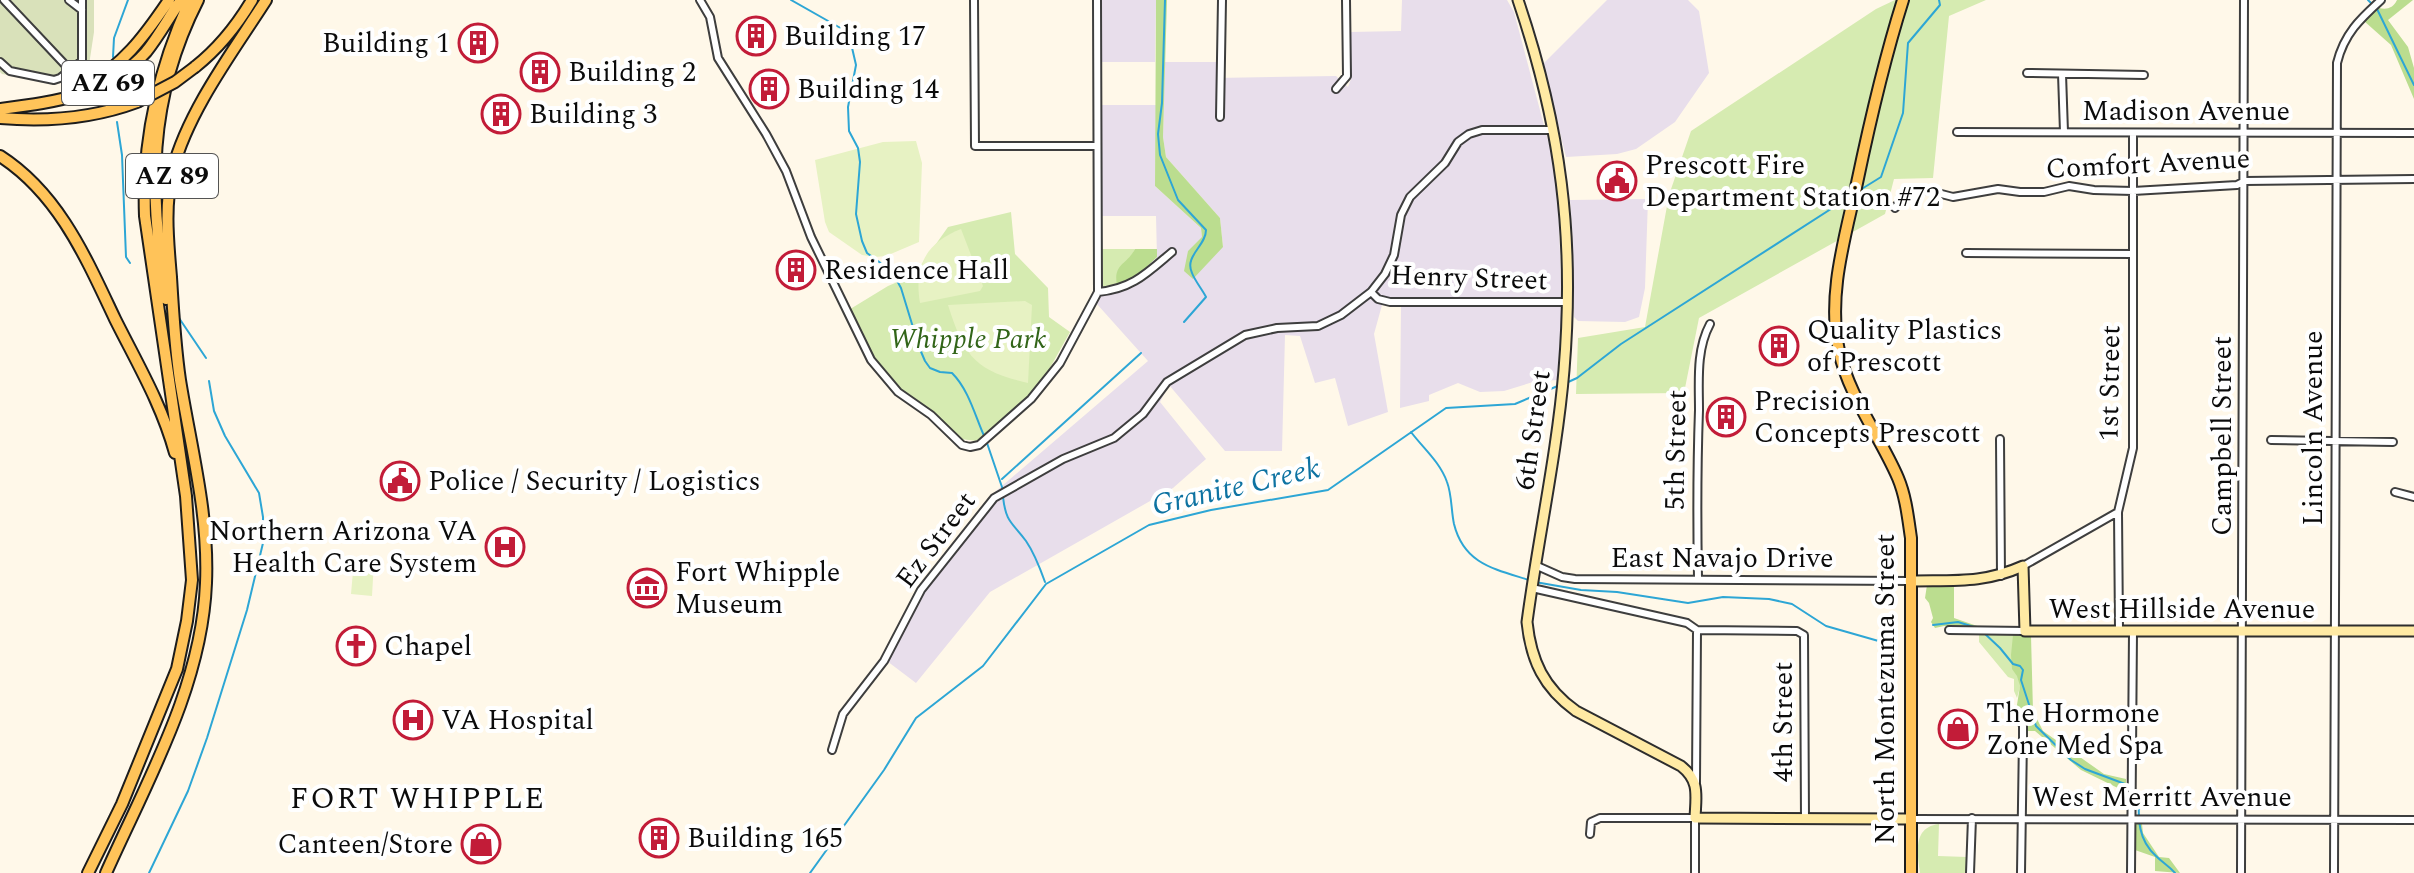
<svg xmlns="http://www.w3.org/2000/svg" width="2414" height="873" font-family="Spectral,serif">
<rect width="100%" height="100%" fill="#fff8e9"/>
<path fill="#e8deeb" d="M1100,0H1156L1155,62H1101Z
M1402,0H1507L1514,12L1550,148L1558,194L1562,311L1557,380L1533,382L1504,391L1480,392L1458,383L1429,395V401L1400,408L1401,306L1382,305L1374,334L1388,412L1348,426L1335,378L1315,383L1300,336L1285,335L1282,451H1225L1169,385L1160,402L1206,459L1173,488L990,592L916,683L883,658L920,586L989,497L1148,361L1096,303L1102,295L1103,287L1117,286L1135,278L1157,257L1156,216H1102L1101,105H1156L1155,186L1201,228L1202,236L1223,247L1220,218L1166,157L1163,137L1165,62H1216V78L1336,76L1348,87L1351,79L1349,76L1350,32L1401,31Z
M1607,0H1688L1699,11L1709,73L1675,122L1636,149L1617,154L1566,157L1543,64Z
M1648,199L1645,288L1639,317L1625,322L1578,321L1574,317L1573,242L1570,200Z"/>
<path fill="#d6ebb1" d="M1895,0H1986L1949,16L1933,178L1894,179L1885,214L1699,318L1684,393L1576,394L1578,338L1645,327L1669,195L1691,131L1876,9Z
M1011,212L1015,254L1048,288L1049,317L1070,332L1036,393L978,441L960,439L883,377L847,311L888,286L914,275L948,227Z
M1102,249H1135L1117,286L1103,287Z
M2016,633L2020,687L2017,698L2014,691V679L2008,677L1979,642V634Z
M1939,824L1938,856L1967,857V873H1920C1917,852 1913,827 1939,824Z"/>
<path fill="#bbdd8f" d="M1156,0H1167L1163,137L1166,157L1220,218L1223,247L1193,279L1184,271L1188,251L1202,237L1201,228L1155,186Z
M2397,0H2413L2388,20L2408,47L2414,68V99L2391,45L2364,21L2379,8C2387,10 2393,8 2397,0Z
M1135,249H1157V257L1135,278L1117,286C1113,263 1126,266 1135,249Z
M1927,585H1954V618L1983,628L1944,626L1935,628L1931,622L1933,618L1929,603L1925,598Z
M2016,633L2031,636L2033,711L2043,731L2104,774L2126,779V792L2081,770L2035,731H2026L2023,716L2016,711L2020,686L2017,676L2012,669L2011,655L2013,635Z
M2134,824H2142L2143,833L2159,857L2169,858L2180,873L2155,871V857L2135,850Z"/>
<path fill="#d9e1ba" d="M0,0H94V32L89,65L56,83L2,74L0,72Z"/>
<path fill="#e7f2c3" d="M916,141L922,163L919,242L886,256L875,257L862,255L829,232L825,222L815,160L883,142Z
M961,229L983,286L980,291L920,303C914,267 925,243 961,229Z
M1025,301L1032,305L1028,383C974,371 964,355 948,305Z
M354,560L374,561L372,596L351,594Z"/>
<g fill="none" stroke-linecap="round" stroke-linejoin="round">
<path stroke="#2da6d5" stroke-width="2" d="M791,0L844,30L850,39L856,65L848,107L849,131L858,148L860,162L856,214L862,241L867,253L882,264L895,277L901,288L919,347L925,361L930,368L940,372L952,373C969,390 975,416 985,438
M1165,0L1162,103L1158,134L1160,155L1178,200L1206,230C1206,246 1184,256 1192,273C1195,281 1202,289 1206,297L1184,322
M2368,0L2371,3
M2377,9L2414,85
M113,57L114,38L128,0
M117,122L122,155L126,257L130,263
M1860,190L1881,177L1903,113L1908,43L1940,5L1939,0
M179,318L206,358
M1566,383L1577,378L1621,344L1848,198
M1411,432C1423,448 1440,462 1447,482C1452,495 1451,510 1454,524C1464,564 1494,569 1529,580
M987,443L1003,490
M1002,479L1141,353
M1003,497C1006,523 1012,522 1026,541C1035,554 1040,568 1045,582
M1535,582L1581,590L1617,592L1688,603L1723,597L1769,599L1792,604L1826,626L1889,644
M1933,625L1958,622L1974,627
M1983,632L2000,648L2013,664L2020,666L2023,670L2021,680L2036,726L2071,760L2085,769L2125,784
M2135,793L2139,797C2138,819 2138,840 2156,856C2163,863 2168,865 2175,873
M149,873L188,791L207,738L247,610L263,543V517L259,493L225,436L214,411L209,381
M810,873L884,770L916,718L983,666L1046,584L1149,525L1211,510L1328,490L1446,408L1515,404L1560,385"/>
<g stroke="#3e3e3e" stroke-width="10">
<path id="street" d="M4,0L70,70
M69,0L82,10
M700,0L710,17L718,58L766,134L786,171L811,237L871,360L898,392L931,415L962,445L970,447L979,445L1031,399L1060,363L1098,292L1097,0
M974,0L975,146H1097
M0,62L10,71L54,80L60,78L82,61V0
M2027,73L2144,75
M2062,74L2064,132
M1336,89L1347,76L1346,0
M1220,117L1222,0
M1957,132L2414,133
M1895,208L1906,193L1926,190L1953,197L1998,189L2020,192H2044L2069,186L2094,190L2133,191L2237,185L2245,181L2414,179
M1966,253L2133,254
M1098,292C1132,289 1147,273 1172,252
M1371,292L1378,299L1390,302H1568
M2000,439L2001,576
M2271,440L2393,442
M2395,492L2414,497
M1535,565L1562,577L1575,579L1910,581
M2023,566L2118,512
M1698,578C1697,522 1697,466 1699,410C1699,381 1696,350 1710,324
M1532,588L1687,623L1697,630L1797,631L1804,635L1805,818
M1949,630L2025,631
M2119,631L2118,512L2133,448V133
M2019,716L2023,726V737L2021,873
M832,750L843,714L884,661L921,590L994,498L1063,459L1114,438L1143,414L1167,382L1245,335L1277,328L1318,326L1341,315L1371,292L1385,274L1394,255L1401,215L1410,197L1445,163L1458,142L1469,134L1482,130H1554
M1696,782L1697,630
M1910,819L2414,820
M1590,834L1591,822L1600,818H1695V873
M1970,873L1972,818
M2131,873L2133,632
M2241,873L2244,0
M2334,873L2337,63C2344,34 2360,19 2381,0"/>
</g>
<g stroke="#2d2d2d" stroke-width="13">
<path id="secondary" d="M1518,0C1561,127 1575,237 1564,370C1557,454 1538,539 1527,622C1531,661 1544,688 1576,711L1681,766C1700,781 1696,795 1695,818L1910,819
M1910,581C1953,580 1983,584 2023,566L2025,631H2414"/>
</g>
<g stroke="#1c1c1c" stroke-width="14">
<path id="primary" d="M1903,0C1884,60 1870,121 1857,183C1845,238 1827,295 1839,351C1849,397 1880,436 1898,478C1906,497 1908,518 1911,538V873
M195,67C219,48 236,27 252,0
M83,89C124,63 142,40 169,0
M0,109C55,102 107,96 146,52C159,36 169,17 181,0
M0,118C46,122 94,118 137,102
M0,156C59,194 86,258 115,319C137,363 162,405 175,453
M166,299C149,192 147,100 198,0
M88,873L122,804L177,669L187,621L192,580L186,496L145,216C142,140 158,70 190,0
M106,873C147,781 202,686 206,583C209,514 191,448 180,380C175,346 173,311 171,277C168,241 164,205 173,169C188,111 234,50 266,0"/>
</g>
<use href="#street" stroke="#fff" stroke-width="6"/>
<use href="#secondary" stroke="#ffeaa4" stroke-width="9"/>
<use href="#primary" stroke="#ffc359" stroke-width="10"/>
<g stroke="#1c1c1c" stroke-width="14" stroke-linecap="butt">
<path id="primary-bridge" d="M137,102L175,82L195,67"/>
</g>
<use href="#primary-bridge" stroke="#ffc359" stroke-width="10"/>
</g>
<defs>
<g id="building-ring" transform="scale(2)"><circle r="9.5" fill="#fff" stroke="#c21c38" stroke-width="1.5"/><path d="M-4-6H4V6H1V3H-1V6H-4ZM-2.5-4.3h1.7v1.8h-1.7ZM.8-4.3h1.7v1.8H.8ZM-2.5-1h1.7V.8h-1.7ZM.8-1h1.7V.8H.8Z" fill="#c21c38"/></g>
<g id="civic-ring" transform="scale(2)"><circle r="9.5" fill="#fff" stroke="#c21c38" stroke-width="1.5"/><path d="M-.6-6.5H3V-4.5H.6V-3L4-1V1h2V6H-6V1h2V-1L-.6-3ZM-1.2 2.5V6h2.4V2.5Z" fill="#c21c38"/></g>
<g id="hospital-ring" transform="scale(2)"><circle r="9.5" fill="#fff" stroke="#c21c38" stroke-width="1.5"/><path d="M-5-5h3v3.5h4V-5h3V5h-3V1.5h-4V5h-3Z" fill="#c21c38"/></g>
<g id="museum-ring" transform="scale(2)"><circle r="9.5" fill="#fff" stroke="#c21c38" stroke-width="1.5"/><path d="M0-6L6-3V-2H-6V-3ZM-5-1h2V3h-2ZM-1-1h2V3h-2ZM3-1h2V3H3ZM-6 4H6V6H-6Z" fill="#c21c38"/></g>
<g id="church-ring" transform="scale(2)"><circle r="9.5" fill="#fff" stroke="#c21c38" stroke-width="1.5"/><path d="M-1.2-6h2.4v3.5h3.3v2.4h-3.3V6h-2.4V-.1h-3.3v-2.4h3.3Z" fill="#c21c38"/></g>
<g id="shop-ring" transform="scale(2)"><circle r="9.5" fill="#fff" stroke="#c21c38" stroke-width="1.5"/><path d="M-5-2.5h2.3a2.7 3.5 0 0 1 5.4 0H5L5.5 6h-11ZM-1.5-2.5h3a1.5 2.3 0 0 0-3 0Z" fill="#c21c38"/></g>
</defs>
<g fill-rule="evenodd">
<use href="#building-ring" x="756" y="36"/>
<use href="#building-ring" x="478" y="43"/>
<use href="#building-ring" x="540" y="72"/>
<use href="#building-ring" x="769" y="89"/>
<use href="#building-ring" x="501" y="114"/>
<use href="#civic-ring" x="1617" y="181"/>
<use href="#building-ring" x="796" y="270"/>
<use href="#building-ring" x="1779" y="346"/>
<use href="#building-ring" x="1726" y="417"/>
<use href="#civic-ring" x="400" y="481"/>
<use href="#hospital-ring" x="505" y="547"/>
<use href="#museum-ring" x="647" y="588"/>
<use href="#church-ring" x="356" y="646"/>
<use href="#hospital-ring" x="413" y="720"/>
<use href="#shop-ring" x="1958" y="729"/>
<use href="#building-ring" x="659" y="838"/>
<use href="#shop-ring" x="481" y="844"/>
</g>
<g text-anchor="middle" dominant-baseline="central" stroke-width="8" stroke-linejoin="round" paint-order="stroke">
<g fill="#fff" stroke="#545454" stroke-width="2">
<rect x="62" y="61" width="92" height="44" rx="6"/>
<rect x="126" y="154" width="92" height="44" rx="6"/>
</g>
<g font-size="26" font-weight="bold" fill="#0b0b0b">
<text x="108" y="83">AZ 69</text>
<text x="172" y="176">AZ 89</text>
</g>
<g font-size="28" fill="#0b0b0b" stroke="#fff" text-anchor="start">
<text x="784" y="36">Building 17</text>
<text x="450" y="43" text-anchor="end">Building 1</text>
<text x="568" y="72">Building 2</text>
<text x="797" y="89">Building 14</text>
<text x="529" y="114">Building 3</text>
<text x="1645" y="165">Prescott Fire<tspan x="1645" dy="32">Department Station #72</tspan></text>
<text x="824" y="270">Residence Hall</text>
<text x="1807" y="330">Quality Plastics<tspan x="1807" dy="32">of Prescott</tspan></text>
<text x="1754" y="401">Precision<tspan x="1754" dy="32">Concepts Prescott</tspan></text>
<text x="428" y="481">Police / Security / Logistics</text>
<text x="477" y="531" text-anchor="end">Northern Arizona VA<tspan x="477" dy="32">Health Care System</tspan></text>
<text x="675" y="572">Fort Whipple<tspan x="675" dy="32">Museum</tspan></text>
<text x="384" y="646">Chapel</text>
<text x="1986" y="713">The Hormone<tspan x="1986" dy="32">Zone Med Spa</tspan></text>
<text x="441" y="720">VA Hospital</text>
<text x="687" y="838">Building 165</text>
<text x="453" y="844" text-anchor="end">Canteen/Store</text>
</g>
<g font-size="28" fill="#0b0b0b" stroke="#fff">
<text x="2186" y="111">Madison Avenue</text>
<text transform="translate(2148 164) rotate(-3)">Comfort Avenue</text>
<text transform="translate(1469 278) rotate(2)">Henry Street</text>
<text transform="translate(2110 383) rotate(-89)">1st Street</text>
<text transform="translate(2313 428) rotate(-90)">Lincoln Avenue</text>
<text transform="translate(1533 430) rotate(-82)">6th Street</text>
<text transform="translate(2222 436) rotate(-90)">Campbell Street</text>
<text transform="translate(1676 450) rotate(-89)">5th Street</text>
<text transform="translate(936 540) rotate(-53)">Ez Street</text>
<text x="1722" y="558">East Navajo Drive</text>
<text x="2182" y="609">West Hillside Avenue</text>
<text transform="translate(1885 689) rotate(-90)">North Montezuma Street</text>
<text transform="translate(1783 722) rotate(-90)">4th Street</text>
<text x="2162" y="797">West Merritt Avenue</text>
</g>
<g font-size="28" font-style="italic" fill="#326519" stroke="#fff">
<text x="968" y="339">Whipple Park</text>
</g>
<g font-size="30" font-style="italic" fill="#0e73a2" stroke="#fff">
<text transform="translate(1236 487) rotate(-13)">Granite Creek</text>
</g>
<g font-size="30" letter-spacing="2" fill="#0b0b0b" stroke="#fff">
<text x="418" y="799">FORT WHIPPLE</text>
</g>
</g>
</svg>
